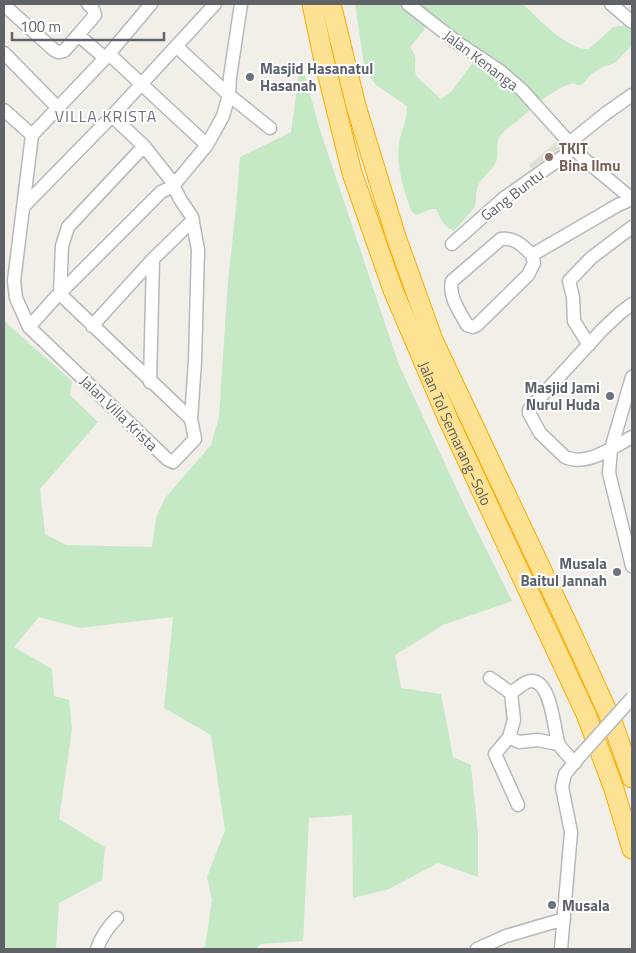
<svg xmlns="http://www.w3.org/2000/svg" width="636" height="953" font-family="'Titillium Web',sans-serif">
<rect width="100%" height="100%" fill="#f1efe8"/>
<path fill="#e1ded6" d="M561,138L570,148L537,175L529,165Z"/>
<path fill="#c5e8c5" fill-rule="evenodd" d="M355,4H523C537,18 569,51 589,49L613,27L626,25L632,32V45L615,63L605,66L591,74L582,85H577L573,83C550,90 534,107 516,122C509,127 504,130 499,138C495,147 500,156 495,164C490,173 479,179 477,189C475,196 477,202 474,208L454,231C444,227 440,218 436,209H431L416,215L412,212C404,192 396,166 399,144C401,130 407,123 407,106L376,85L365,70ZM434,18L480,53L451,92L441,99L417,77C411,64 421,62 410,47Z
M301,60L319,127L399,365L467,511L512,601L443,625L395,655L401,688L441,694L453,757L471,765L478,834V877L438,863L389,889L353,898L352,815L309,818L303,941L260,944L257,949H201L205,947L212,900L207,877L225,830L211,735L164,708L173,617L80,628L39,617L14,647L52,669L54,696L69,700L72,729L59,819L105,847L102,880L59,903L56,949H4V321L72,381L70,395L98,422L40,489L45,534L66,545L152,547L156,518L165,498L211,445L219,417L228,281L236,208L240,157L291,132Z"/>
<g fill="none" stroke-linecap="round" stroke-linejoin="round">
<g stroke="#b5b8bc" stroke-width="15">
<path id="minor" d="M151,4L109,54L32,135L14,281L16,298L29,327L54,299L161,192L173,186L207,145L223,116L229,95L230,77L241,4
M408,4L458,43L500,71L522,90L584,159L632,199
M611,4L632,22
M4,5L54,50L58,52L64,51L78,35L105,58
M78,35L95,15L93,9L88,4
M176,46L229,95L270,128
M4,53L58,108
M109,54L207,145
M4,110L32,135
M569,143L605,114L632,95
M144,146L68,227L62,246L60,294L191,419
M23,207L112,116L215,4
M452,244L504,198L574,149
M532,255L534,263L528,275L477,325L473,327L467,325C460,312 448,296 452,281L501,239C515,237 523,246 532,255L618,205L632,199
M632,304L620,313L602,330L535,403L529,410V413L540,433L565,457C587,467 613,447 632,437
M92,326L153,259L193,220
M29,327L167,459L173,462L195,439L191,419L195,361L198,250L192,217L180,199L170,179L144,146L112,116
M589,345L574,321L573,297L569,281L591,258L632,227
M632,377L611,449L609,473L632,566
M150,382L153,259
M490,678L511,693L514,720L509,737L519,742L538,740L558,744
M511,693C517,689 525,681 531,681C551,680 554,728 558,742C560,749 570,757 575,763
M509,737L495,754L518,805
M97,949C101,937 108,927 117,918
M477,949L506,936L564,919
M561,949L571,832L562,787L565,774L579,757"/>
</g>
<g stroke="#f9ab00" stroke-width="21">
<g id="highway">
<path id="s1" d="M312,4L323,56L352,173L393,290L448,419L586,714L614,789L632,849"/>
<path d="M331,4L356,106L396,237L433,340L572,634L613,724L632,778"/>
</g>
</g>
<use href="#minor" stroke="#fff" stroke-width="12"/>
<use href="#highway" stroke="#fde293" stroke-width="19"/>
<g stroke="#b5b8bc" stroke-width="15" stroke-linecap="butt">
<path id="minor-bridge" d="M579,757L632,698"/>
</g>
<use href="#minor-bridge" stroke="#fff" stroke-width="12"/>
</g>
<g fill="#6b7280" stroke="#fff" stroke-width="2">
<circle cx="250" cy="77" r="5"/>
<circle cx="610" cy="396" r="5"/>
<circle cx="617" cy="572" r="5"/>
<circle cx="552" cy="905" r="5"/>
</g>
<circle fill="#8d6e63" stroke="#fff" stroke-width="2" cx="549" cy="157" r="5"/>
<g text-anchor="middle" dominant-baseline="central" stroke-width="4" stroke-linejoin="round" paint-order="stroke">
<g font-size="15" fill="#5f6368" stroke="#fff">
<text transform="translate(481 60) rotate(37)">Jalan Kenanga</text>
<text transform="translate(512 195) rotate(-37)">Gang Buntu</text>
<text transform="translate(119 413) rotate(44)">Jalan Villa Krista</text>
<text stroke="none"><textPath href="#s1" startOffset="454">Jalan Tol Semarang–Solo</textPath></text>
</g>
<g font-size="15" font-weight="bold" fill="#5b616d" stroke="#fff" text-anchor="start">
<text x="260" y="68">Masjid Hasanatul<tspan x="260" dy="17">Hasanah</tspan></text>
<text x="600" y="387" text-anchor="end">Masjid Jami<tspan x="600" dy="17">Nurul Huda</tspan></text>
<text x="607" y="563" text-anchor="end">Musala<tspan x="607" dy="17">Baitul Jannah</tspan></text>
<text x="562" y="905">Musala</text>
</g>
<g font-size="15" font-weight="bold" fill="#785e54" stroke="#fff" text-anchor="start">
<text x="559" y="148">TKIT<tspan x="559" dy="17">Bina Ilmu</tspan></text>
</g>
<g font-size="16" letter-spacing="1" fill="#70757a" stroke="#fff">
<text x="106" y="116">VILLA KRISTA</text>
</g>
</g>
<rect width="636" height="953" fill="none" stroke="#5f6368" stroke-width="10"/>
<path d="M12 32v8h152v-8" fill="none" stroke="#5f6368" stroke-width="2.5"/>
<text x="20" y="32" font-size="15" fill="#5f6368" stroke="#ffffff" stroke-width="4" paint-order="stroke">100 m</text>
</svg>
